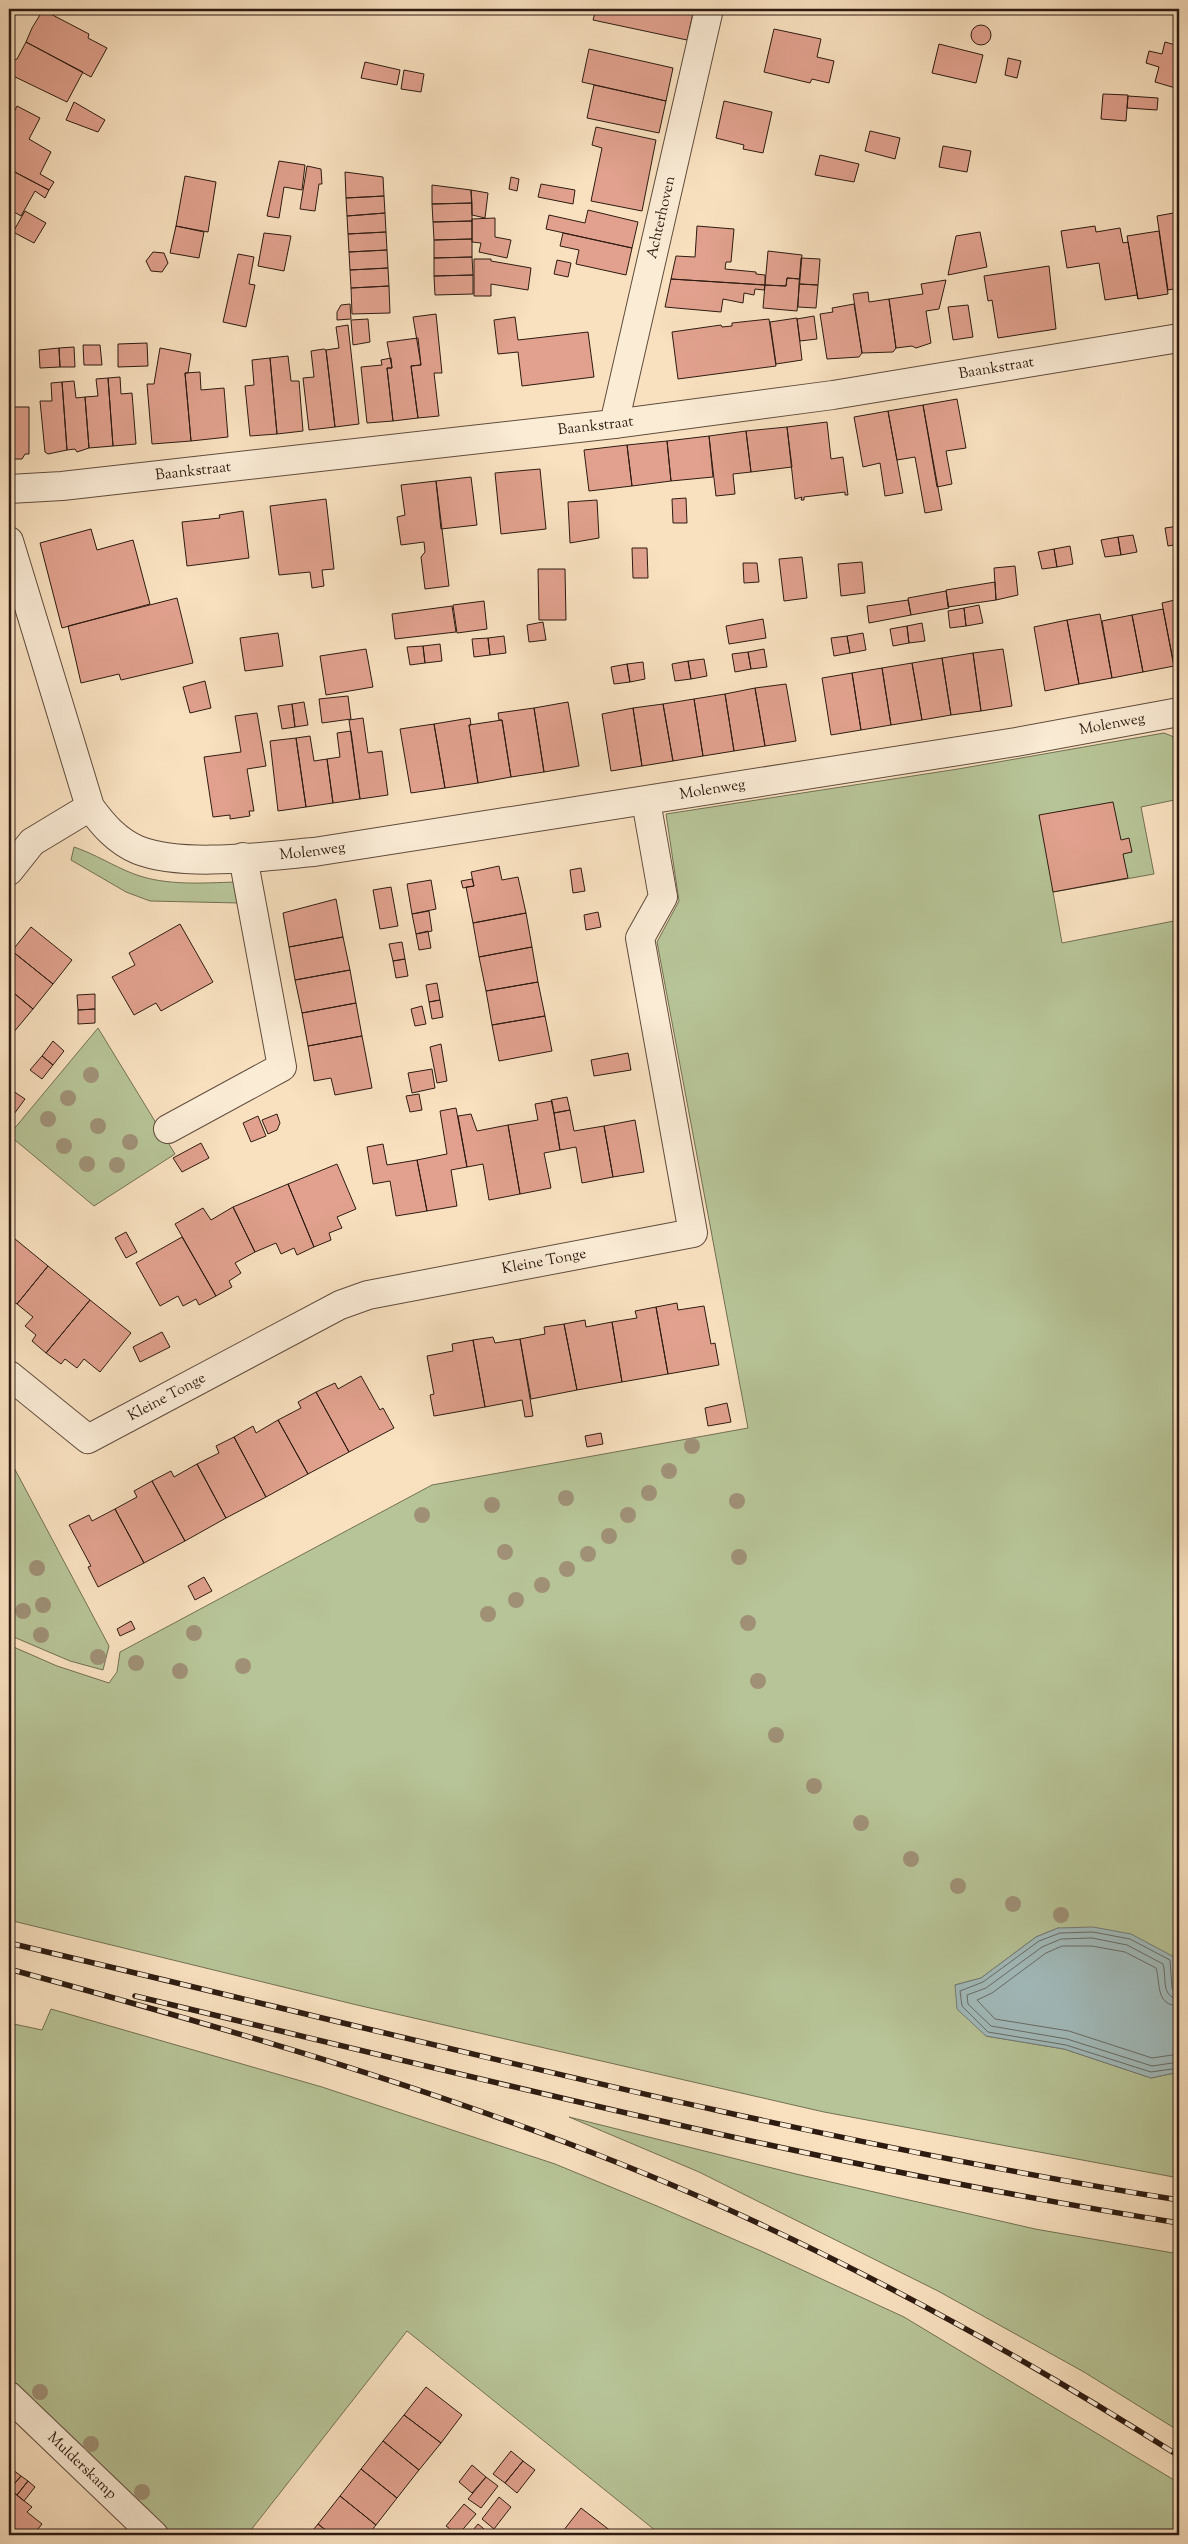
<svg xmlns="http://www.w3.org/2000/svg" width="1188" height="2544" font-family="'Sorts Mill Goudy',serif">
<rect width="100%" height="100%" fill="#f9e1c0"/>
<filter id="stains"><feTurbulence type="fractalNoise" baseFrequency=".004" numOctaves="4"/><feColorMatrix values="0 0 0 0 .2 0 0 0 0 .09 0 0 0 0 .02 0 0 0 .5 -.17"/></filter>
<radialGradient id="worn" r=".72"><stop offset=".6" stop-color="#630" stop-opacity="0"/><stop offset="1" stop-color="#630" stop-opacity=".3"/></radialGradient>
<path fill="#b7c497" stroke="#727054" d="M1164,733L1179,739V799L1141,807L1154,874L1053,892L1062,943L1179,920V1997L1176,1983V1958L1058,1928L1036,1937L981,1978L955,1985L986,2036L1064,2049L1151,2078L1179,2072V2178L824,2112L357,2005L9,1920V1645L57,1666L109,1683L117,1672L120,1652L432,1485L748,1428L657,942L679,901L666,814L958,769Z
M74,847C95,854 113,866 134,874C166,886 202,883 236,882L239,903L150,901L126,892L71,860Z
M98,1028L175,1154L94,1206L9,1135Z
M11,1462L109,1646L103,1670L70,1661L9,1635V1464Z
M51,2009L322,2087L555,2164L657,2206L761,2251L904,2317L1179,2483V2535H661L407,2331L247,2535H173L9,2378V2023L42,2030Z
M569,2117L796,2174L1035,2229L1179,2254V2431L1084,2372L938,2291L699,2172Z"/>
<path fill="#a1bbbc" stroke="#737b78" d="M1093,1927L1131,1934L1176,1958V1983L1179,1997V2072L1151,2078L1064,2049L986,2036L957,2009L955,1985L981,1978L1036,1937L1058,1928Z"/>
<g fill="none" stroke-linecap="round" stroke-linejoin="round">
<path stroke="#676b66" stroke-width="1" d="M1179,1993L1172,1988L1170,1960L1130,1939L1093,1932L1060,1933L1039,1941L983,1982L960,1991L962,2006L988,2032L1066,2045L1151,2072L1179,2068
M1179,1999C1160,1997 1167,1977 1163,1964L1127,1945L1092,1938L1061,1939L1042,1947L986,1988L967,1995L968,2004L991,2026L1067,2039L1152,2066L1179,2062
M1179,2006C1155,2005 1161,1985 1156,1968L1125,1952L1092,1946H1062L1046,1953L992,1993L977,2000L995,2019L1069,2031L1152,2058L1179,2054"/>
</g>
<path fill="#e1a18e" stroke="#2d1b11" d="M596,9H694L687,40L593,20Z
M43,10L89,34L88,38L107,48L91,77L26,42L32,28Z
M971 35a10 10 0 1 1 20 0a10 10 0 1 1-20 0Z
M774,29L821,39L817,57L834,61L829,83L812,79L810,83L764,72Z
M26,42L83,72L67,102L9,74L14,60L17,59Z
M1165,42L1179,46V89L1155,82L1159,67L1146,63L1149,51L1162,54Z
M939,44L983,55L976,83L932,73Z
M589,49L673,68L666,101L582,82Z
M1008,58L1021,61L1017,78L1005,75Z
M365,62L400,70L397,85L361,78Z
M404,70L424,74L421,92L401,89Z
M594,85L666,101L659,133L587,118Z
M1103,94L1128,95L1126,121L1101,119Z
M1128,96L1158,98L1157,110L1127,108Z
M724,101L772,112L763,153L743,149L744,145L716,138Z
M74,102L105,120L98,132L66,120Z
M17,106L40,118L29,139L51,152L40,174L54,182L49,190L9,169V122Z
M596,127L656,140L642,211L591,201L602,148L592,145Z
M870,131L900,138L895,159L865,151Z
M943,146L971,151L967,172L939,167Z
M820,155L859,164L854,182L815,175Z
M279,161L305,165L302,190L284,187L279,218L267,216Z
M307,166L321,169L322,184H319L315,211L300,209Z
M9,169L49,190L45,198L35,191L21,216L9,209Z
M345,172L383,177L384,196L346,198Z
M185,176L216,182L208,232L176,226Z
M511,177L519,179L517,191L509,189Z
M541,184L575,190L573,204L538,197Z
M432,185L471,190L472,203L432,204Z
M471,190L488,193L485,218L472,215Z
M384,196L385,213L347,216L346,198Z
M472,203V221L433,222L432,204Z
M588,210L638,222L632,248L546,229L549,215L585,223Z
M25,211L46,223L34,243L13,232Z
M1179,212V288L1168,290L1157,216Z
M385,213L386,232L348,234L347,216Z
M495,218V237L511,240L507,258L479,252L481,243L472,242V219Z
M472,221V239L434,240L433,222Z
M176,226L204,232L199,258L170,253Z
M697,226L734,229L731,262H726L725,269L756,272V274L765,275V285L671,279L676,256L695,257Z
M1095,226L1096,232L1120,228L1123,243L1128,242L1138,299L1137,295L1105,300L1099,263L1067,268L1061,231Z
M1159,231L1168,294L1138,299L1127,236Z
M386,232L387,250L349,252L348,234Z
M980,232L987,267L948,275L956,236Z
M264,233L291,236L284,271L258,266Z
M563,233L632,248L626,275L576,264L579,250L560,246Z
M472,239V257L434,258V240Z
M387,250L388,268L350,270L349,252Z
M768,251L802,255L800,279L787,278L786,286L765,285Z
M153,252L164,253L168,263L162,272L151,271L146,261Z
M238,254L254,257L249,284L255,285L246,327L223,322Z
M472,257L473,275L434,276V258Z
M801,258L820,259L818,285L799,284Z
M474,259H491V261L531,268L528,290L491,284V296H474Z
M557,260L571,263L568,277L554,274Z
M1049,266L1056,329L998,338L992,300L988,301L984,276Z
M388,268L389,286L351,288L350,270Z
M473,275V294L435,295L434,276Z
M787,278L800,279L797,311L763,308L765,285L786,286Z
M671,279L765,285L764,290L755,289L754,295L744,293L743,303L723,299L721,312L665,307Z
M946,280L939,309L926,311L931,343L916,348L912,346L896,348L889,299L923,294L921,284Z
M799,284L818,285L816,308L798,307Z
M389,286L390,313L352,314L351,288Z
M868,292L869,302L889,299L896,348L893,352L862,353L853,294Z
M350,304L351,319L337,320V312L341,305Z
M854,304L862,353L859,357L827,359L820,314L833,312L832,308Z
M968,305L973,337L953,340L948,307Z
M436,314L442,373H434L439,416L418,418L411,366L421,365L413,317Z
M814,316L817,339L800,341L797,319Z
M515,317L518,340L588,332L594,377L522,386L518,352L498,354L494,320Z
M797,318L802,360L776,364L770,322Z
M368,319L370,342L353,345L351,320Z
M769,319L776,366L678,379L672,332L721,325L722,327L732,326V323Z
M348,325L359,424L335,427L326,350L339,348L336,327Z
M418,338L421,365L411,366L418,418L393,421L387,368H392L387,342Z
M147,343L148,366L118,367V344Z
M83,345H100L102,365H84Z
M74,347L75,367H60L59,348Z
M59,348L60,367L40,368L39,350Z
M160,348L191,354L188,373H185L191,441L152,444L147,384H154Z
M324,349L326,350L335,427L309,430L303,378L314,377L311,351Z
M288,356L291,381H299L303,431L277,434L270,358Z
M270,358L277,434L250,436L245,386L254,385L252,360Z
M391,358L392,368H387L393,421L367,423L361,367L382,365L381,360Z
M200,372L201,390L224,388L228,437L191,441L185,373Z
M120,377L121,394L132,393L136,444L113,446L108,378Z
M108,378L113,446L89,448L85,397L98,396L96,379Z
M74,381L76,398L85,397L89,448L77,452L75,449L67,450L62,382Z
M62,382L67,450L48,454L45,452L40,401H52L51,383Z
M957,399L966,448L946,451L952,484L937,487L923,405Z
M923,405L942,510L925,513L915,457L897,460L888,411Z
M9,407H29V454H25L22,459H13L9,454Z
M888,411L903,493L885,496L880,463L863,467L854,417Z
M827,422L831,459L843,457L848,495H845V492L804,497V500H801L802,497L795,499L787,427Z
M787,427L792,467L751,472L746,431Z
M746,431L751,472L733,474L735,494L716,496L709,436Z
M709,436L713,477L671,481L667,441Z
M667,441L671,481L632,486L627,445Z
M627,445L632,486L589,491L584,450Z
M540,469L546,529L501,534L495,473Z
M471,477L477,525L441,529L436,481Z
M436,481L449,586L425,589L421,557L425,552L424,542L401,545L397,517L405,515L401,485Z
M686,498L687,523H673L672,499Z
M326,499L334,569L322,570L324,586L312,588L310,572L279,575L270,506Z
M597,500L599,538L570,543L568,502Z
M243,511L249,558L187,566L182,522L220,518L219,515Z
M1179,526V544L1168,546L1165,528Z
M91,529L97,550L133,540L150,604L62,628L40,543Z
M1133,535L1137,552L1121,555L1118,537Z
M1118,537L1121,555L1105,557L1101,540Z
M1070,546L1073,564L1057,567L1054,549Z
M632,548H647L648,578H633Z
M1054,549L1057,567L1042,569L1038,552Z
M802,557L807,598L784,601L779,559Z
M862,562L865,593L841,596L838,564Z
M743,563H757L759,582L744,583Z
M1015,566L1018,595L996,600L994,568Z
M538,569H565L566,620H539Z
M995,582L996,600L948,607L946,590Z
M946,591L949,608L911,615L908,598Z
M177,598L193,663L121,680L119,674L81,683L68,626Z
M1179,599V665L1174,666L1162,603Z
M908,600L911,615L869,623L867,606Z
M484,601L487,629L457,633L453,605Z
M979,605L983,623L966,626L964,608Z
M452,606L456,632L395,639L392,614Z
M964,608L966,626L950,628L948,611Z
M1163,609L1174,666L1143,672L1132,615Z
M1100,614L1112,678L1079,684L1067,620Z
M1132,615L1143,672L1112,678L1102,621Z
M763,619L766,638L729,644L726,626Z
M1067,620L1079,684L1045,691L1034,627Z
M543,622L546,640L529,642L527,625Z
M922,623L925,641L909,643L907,626Z
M907,626L909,643L893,646L890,629Z
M278,633L283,666L245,671L240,638Z
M863,633L866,650L850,653L847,636Z
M504,636L506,653L490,655L488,638Z
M847,636L850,653L834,656L831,638Z
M488,638L490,655L474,657L472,639Z
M440,644L442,661L425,663L423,646Z
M423,646L425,663L410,665L407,647Z
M366,649L373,687L326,695L320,656Z
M764,649L767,667L751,669L748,652Z
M1003,649L1012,706L981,711L973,653Z
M748,652L751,669L735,672L732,654Z
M973,653L981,711L951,715L942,658Z
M942,658L951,715L922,720L912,663Z
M704,659L707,676L691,679L688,661Z
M688,661L691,679L675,681L672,664Z
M643,662L645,679L630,682L627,664Z
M912,663L922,720L891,725L882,668Z
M627,664L630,682L614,684L611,667Z
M882,668L891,725L861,730L852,673Z
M852,673L861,730L831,735L822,678Z
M205,681L211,708L190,713L183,687Z
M786,684L796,741L765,746L755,688Z
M755,688L765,746L734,751L725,694Z
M725,694L734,751L703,756L694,699Z
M348,696L351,719L322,723L319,699Z
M694,699L703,756L673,761L663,704Z
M304,702L308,725L295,727L292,704Z
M568,702L579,766L544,772L534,708Z
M292,704L295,727L282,729L278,706Z
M663,704L673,761L642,766L633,708Z
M534,708L544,772L511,777L502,720H499L498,713Z
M633,708L642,766L611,771L602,714Z
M257,713L266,766L247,769L254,811H249L250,816L230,819V815L213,817L204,757L241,752L235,716Z
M363,718L368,753L382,751L388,795L360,799L349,720Z
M470,718L471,725H469L478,783L445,788L434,724Z
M502,720L511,777L478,783L469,725Z
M434,724L445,788L411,793L400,729Z
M351,731L360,799L333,803L327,759L340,757L337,733Z
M310,736L314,761L327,759L333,803L306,807L296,738Z
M296,738L306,807L278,811L270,741Z
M1113,802L1121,840L1129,838L1132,852L1123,854L1128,878L1053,892L1039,815Z
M499,866L502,880L518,877L526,913L473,923L466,887L474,886L471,872Z
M581,868L585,891L573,893L570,870Z
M472,879L474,886L463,888L461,881Z
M431,880L436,909L412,914L407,884Z
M391,887L398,926L380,929L373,890Z
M336,899L343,937L289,947L283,913Z
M429,911L432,931L416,934L412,914Z
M598,912L601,927L586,930L584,915Z
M526,913L532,947L479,957L473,923Z
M180,924L213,982L161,1011L156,1003L134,1015L112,977L135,965L129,953Z
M31,927L72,960L53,984L12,951Z
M428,931L431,948L419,950L416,934Z
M343,937L350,970L295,980L289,947Z
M402,942L405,959L393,961L389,944Z
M532,947L538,982L486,991L479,957Z
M12,951L53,984L33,1009L9,989V954Z
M405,959L408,976L396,978L393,961Z
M350,970L356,1003L302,1013L295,980Z
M538,982L545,1016L492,1025L486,991Z
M437,983L440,1000L429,1002L426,985Z
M9,989L33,1009L13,1033L9,1030Z
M95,994V1009L78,1010L77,995Z
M440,1000L443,1017L432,1019L429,1002Z
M356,1003L362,1036L308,1046L302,1013Z
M422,1006L426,1024L415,1026L411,1009Z
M95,1009V1023L78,1024V1010Z
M545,1016L552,1051L499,1061L492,1025Z
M362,1036L372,1088L335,1095L331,1078L314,1081L308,1046Z
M53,1041L64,1051L53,1065L42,1056Z
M441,1044L447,1081L437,1083L430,1047Z
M628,1053L631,1070L594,1076L591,1060Z
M42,1056L53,1065L42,1079L30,1070Z
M432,1069L435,1088L412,1093L408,1073Z
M13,1091L25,1099L14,1114L9,1110V1096Z
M419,1094L422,1110L410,1112L406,1096Z
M567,1097L570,1110L554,1113L551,1100Z
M552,1101L560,1150L544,1153L551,1188L520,1194L508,1125L538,1120L535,1104Z
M456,1108L467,1167L451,1170L457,1206L427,1211L417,1160L447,1154L440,1111Z
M570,1110L574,1131L604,1126L613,1177L582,1183L576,1147L560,1150L554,1113Z
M277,1114L280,1123L277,1130L268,1134L262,1120Z
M471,1114L477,1131L508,1125L520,1194L489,1200L483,1164L467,1167L458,1116Z
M258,1116L266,1136L251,1142L243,1123Z
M635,1120L644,1172L613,1177L604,1126Z
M201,1143L209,1158L182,1172L173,1158Z
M383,1144L387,1165L417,1160L427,1211L396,1216L390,1181L373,1184L367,1147Z
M337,1164L356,1209L337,1217L342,1228L329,1233L331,1240L314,1247L288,1184Z
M288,1184L314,1247L297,1255L294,1248L281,1254L276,1243L255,1252L233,1207Z
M233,1207L255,1252L235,1263L241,1273L229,1281L232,1287L216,1296L175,1224L203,1208L211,1220Z
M126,1232L137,1252L126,1258L115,1238Z
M9,1234L48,1266L17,1304L9,1298Z
M182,1237L216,1296L199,1305L196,1299L183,1306L178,1296L160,1306L136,1263Z
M48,1266L90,1300L46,1353L32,1341L36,1335L25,1326L33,1317L17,1304Z
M90,1300L131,1333L100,1372L84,1359L77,1368L65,1359L61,1364L46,1353Z
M677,1303L678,1310L704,1306L711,1344L715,1343L719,1365L668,1374L656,1307Z
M656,1307L668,1374L622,1382L612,1322L637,1318L635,1311Z
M585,1320L586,1327L612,1322L622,1382L577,1390L564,1324Z
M564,1324L577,1390L531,1399L520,1339L545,1334L544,1327Z
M162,1332L170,1347L140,1362L133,1347Z
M493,1337L495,1343L520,1339L533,1416L525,1417L522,1400L485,1407L473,1340Z
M473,1340L485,1407L434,1416L430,1395L434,1394L427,1356L453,1351L452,1344Z
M361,1376L380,1410L383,1408L394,1428L349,1452L316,1392L335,1383L338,1389Z
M316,1392L349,1452L308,1474L278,1420L301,1408L298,1402Z
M727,1403L731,1422L708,1426L705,1408Z
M278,1420L308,1474L266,1497L234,1437L253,1426L256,1433Z
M601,1433L603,1444L587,1447L585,1436Z
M234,1437L266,1497L226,1518L197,1464L219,1453L216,1446Z
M197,1464L226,1518L185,1541L152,1481L171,1471L174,1477Z
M152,1481L185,1541L144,1563L115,1509L137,1497L134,1491Z
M115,1509L144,1563L98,1587L88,1567L91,1566L69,1525L89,1515L92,1521Z
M204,1577L212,1591L195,1600L188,1586Z
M131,1621L135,1629L120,1636L117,1629Z
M426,2387L462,2415L441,2443L404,2415Z
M404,2415L441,2443L419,2470L383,2441Z
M383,2441L419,2470L397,2498L361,2469Z
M511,2451L523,2461L505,2483L493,2474Z
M523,2461L535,2470L517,2493L505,2483Z
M472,2465L486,2477L472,2493L459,2482Z
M361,2469L397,2498L376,2525L340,2496Z
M13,2470L21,2476L10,2489L9,2476Z
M21,2476L28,2481L17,2495L10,2489Z
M486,2477L498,2486L481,2508L468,2499Z
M28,2481L35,2487L24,2501L17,2495Z
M9,2489L32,2507L27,2512L42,2524L33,2535H9Z
M340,2496L376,2525L368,2535H332L318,2524Z
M499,2497L511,2507L494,2529L482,2519Z
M464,2504L476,2514L458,2535L446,2526Z
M581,2508L616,2535H560Z
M318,2524L332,2535H309Z
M478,2524L490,2534L489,2535H469Z"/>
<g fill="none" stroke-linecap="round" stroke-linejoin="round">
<g stroke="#604c3d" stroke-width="30">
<g id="minor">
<path id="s1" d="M614,424L709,9"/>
<path id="s2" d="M9,489L62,486L614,424L833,395L1179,338"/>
<path id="s3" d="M9,541L90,807C103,825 117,841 138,850C184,868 266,856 314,852L1016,742L1179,712"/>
<path d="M9,871L32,842L90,807"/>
<path d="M168,1129L282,1067L243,857"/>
<path id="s4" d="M9,1375L88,1439L340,1305L368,1295L693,1233L640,938L663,897L646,801"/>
<path id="s5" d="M9,2396L154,2535"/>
</g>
</g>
<use href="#minor" stroke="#fbecd6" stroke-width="28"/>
<g stroke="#2d1b11" stroke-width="5.5">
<path id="rail" d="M9,1943C397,2034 785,2137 1179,2200
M9,1969C251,2035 495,2105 725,2208C883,2279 1033,2363 1179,2456
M135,1996C482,2079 827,2167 1179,2223"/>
</g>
<use href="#rail" stroke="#fbecd6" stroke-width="4" stroke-dasharray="11" stroke-linecap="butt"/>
</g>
<g fill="#9f9076">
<circle cx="91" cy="1075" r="8"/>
<circle cx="68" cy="1098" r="8"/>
<circle cx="48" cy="1119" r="8"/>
<circle cx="98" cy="1126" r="8"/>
<circle cx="130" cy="1142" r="8"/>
<circle cx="64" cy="1146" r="8"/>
<circle cx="87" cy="1164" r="8"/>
<circle cx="117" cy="1165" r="8"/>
<circle cx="692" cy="1446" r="8"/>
<circle cx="669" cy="1471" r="8"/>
<circle cx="649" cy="1493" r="8"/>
<circle cx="566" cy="1498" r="8"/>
<circle cx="737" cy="1501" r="8"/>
<circle cx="492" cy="1505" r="8"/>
<circle cx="422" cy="1515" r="8"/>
<circle cx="628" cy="1515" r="8"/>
<circle cx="609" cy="1536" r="8"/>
<circle cx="505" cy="1552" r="8"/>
<circle cx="588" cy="1554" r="8"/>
<circle cx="739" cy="1557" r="8"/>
<circle cx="37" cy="1568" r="8"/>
<circle cx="567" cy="1569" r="8"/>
<circle cx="542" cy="1585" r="8"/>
<circle cx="516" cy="1600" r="8"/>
<circle cx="43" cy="1605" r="8"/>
<circle cx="23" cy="1611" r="8"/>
<circle cx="488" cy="1614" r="8"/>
<circle cx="748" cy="1623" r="8"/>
<circle cx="194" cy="1633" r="8"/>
<circle cx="41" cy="1635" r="8"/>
<circle cx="98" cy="1657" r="8"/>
<circle cx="136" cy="1663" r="8"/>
<circle cx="243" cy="1666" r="8"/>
<circle cx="180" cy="1671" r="8"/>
<circle cx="758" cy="1681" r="8"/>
<circle cx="776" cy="1735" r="8"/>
<circle cx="814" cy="1786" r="8"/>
<circle cx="861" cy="1823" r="8"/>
<circle cx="911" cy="1859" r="8"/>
<circle cx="958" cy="1886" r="8"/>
<circle cx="1013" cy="1904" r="8"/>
<circle cx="1061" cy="1915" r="8"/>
<circle cx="40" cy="2392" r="8"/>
<circle cx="91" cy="2444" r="8"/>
<circle cx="142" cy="2492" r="8"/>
</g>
<g text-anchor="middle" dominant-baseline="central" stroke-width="4" stroke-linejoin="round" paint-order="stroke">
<g font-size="15" fill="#2d1b11" stroke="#fbecd6">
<text stroke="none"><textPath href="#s1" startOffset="212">Achterhoven</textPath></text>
<text stroke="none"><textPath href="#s2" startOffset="995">Baankstraat</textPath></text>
<text stroke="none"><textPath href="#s2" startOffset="590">Baankstraat</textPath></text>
<text stroke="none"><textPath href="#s2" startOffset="185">Baankstraat</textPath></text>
<text stroke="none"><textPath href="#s3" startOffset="1329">Molenweg</textPath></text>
<text stroke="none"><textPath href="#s3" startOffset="924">Molenweg</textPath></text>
<text stroke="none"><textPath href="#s3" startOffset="519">Molenweg</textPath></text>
<text stroke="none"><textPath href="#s4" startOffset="596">Kleine Tonge</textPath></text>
<text stroke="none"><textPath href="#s4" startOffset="191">Kleine Tonge</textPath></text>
<text stroke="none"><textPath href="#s5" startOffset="101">Mulderskamp</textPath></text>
</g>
</g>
<rect width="1188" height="2544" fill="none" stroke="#f9e1c0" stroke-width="30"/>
<rect x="10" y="10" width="1168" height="2524" fill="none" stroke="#2d1b11" stroke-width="2.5"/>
<rect x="15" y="15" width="1158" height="2514" fill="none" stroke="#2d1b11"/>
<rect width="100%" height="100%" filter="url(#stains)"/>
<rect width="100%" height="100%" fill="url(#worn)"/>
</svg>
